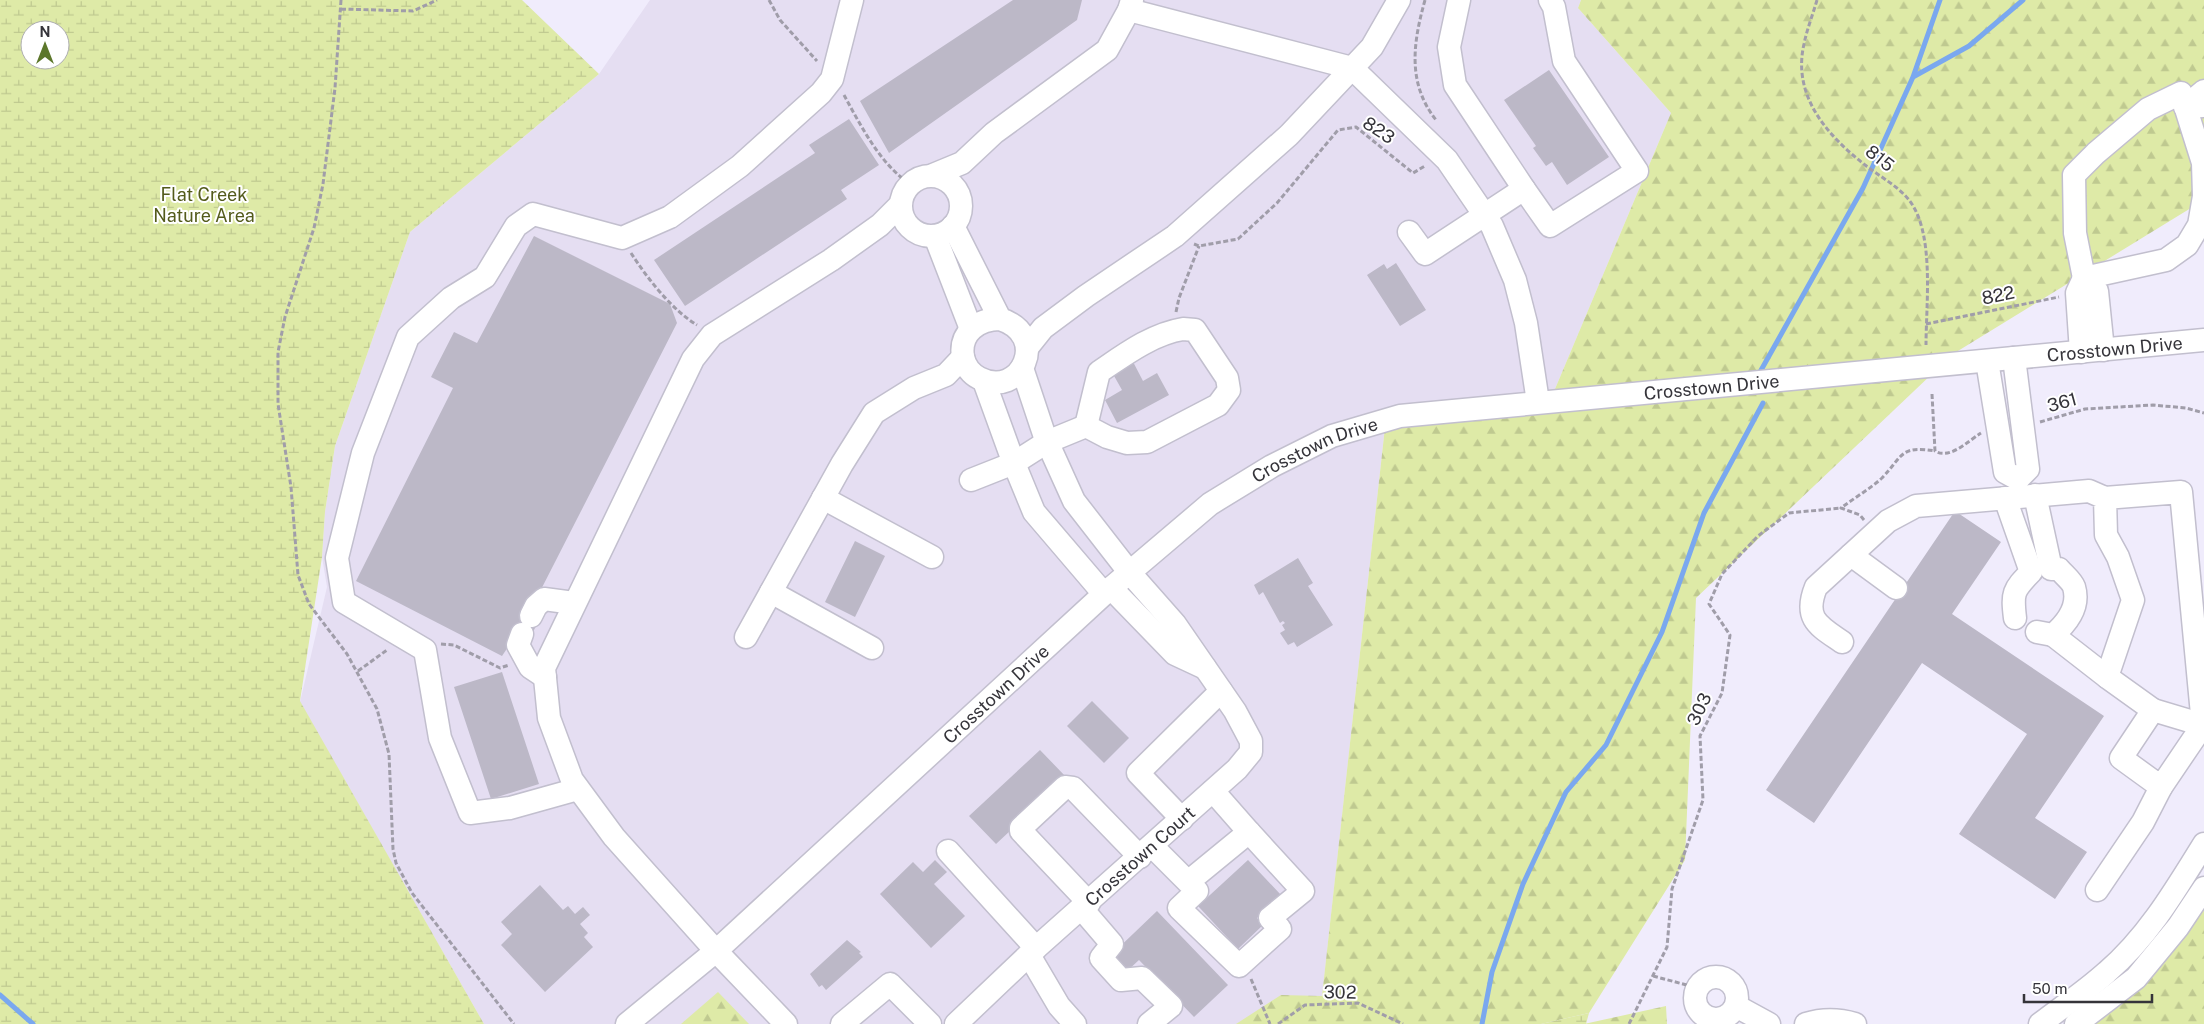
<svg xmlns="http://www.w3.org/2000/svg" width="2204" height="1024" font-family="'Public Sans',sans-serif">
<defs>
<pattern id="forest-firs" width="22" height="20" patternUnits="userSpaceOnUse" patternTransform="scale(1.25)"><rect width="22" height="20" fill="#deeaa7"/><path d="M5 1l3.5 6h-7zM16 11l3.5 6h-7z" fill="#bfc990"/></pattern>
<pattern id="wetland-marsh" width="20" height="14" patternUnits="userSpaceOnUse" patternTransform="scale(1.25)"><rect width="20" height="14" fill="#deeaa7"/><path d="M1 5h8M5 5V1M11 12h8M15 12V8" fill="none" stroke="#bfc990"/></pattern>
</defs>
<rect width="100%" height="100%" fill="#f0ecfc"/>
<path fill="#e5def2" d="M650,0H1581L1578,8L1671,113L1555,389L1385,427L1319,1024H484L300,702L327,587L322,557L325,512L335,446L410,232L599,74Z"/>
<path fill="url(#forest-firs)" d="M1581,0H2204V200L1953,354L1696,598L1685,860L1589,1013L1541,1024H1236L1281,995L1322,996L1385,427L1555,389L1671,113L1578,8Z
M2204,900V1024H2091Z
M718,992L749,1024H681Z
M1666,1006L1667,1024H1584Z"/>
<path fill="url(#wetland-marsh)" fill-rule="evenodd" d="M0,0H522L599,74L410,232L335,446L325,512L322,557L300,701L484,1024H0ZM30,30H60V60H30Z
M1589,1013L1586,1024H1541Z"/>
<g fill="none" stroke-linecap="round" stroke-linejoin="round">
<path stroke="#7aa8ef" stroke-width="5" d="M1913,77L1969,46L2023,0
M1760,372L1863,188L1913,77L1940,0
M0,995L33,1024
M1482,1024L1492,972L1523,884L1566,792L1606,745L1662,632L1704,513L1763,403"/>
</g>
<path fill="#bcb8c7" d="M1013,0H1082L1077,20L889,153L860,101Z
M1549,70L1609,157L1567,185L1552,162L1546,166L1533,148L1536,146L1504,100Z
M849,119L879,165L841,190L847,199L685,306L654,260L815,153L809,145Z
M534,236L670,304L677,323L528,615L539,620L530,638L518,632L502,656L356,581L453,388L431,377L454,332L477,343Z
M1396,263L1426,310L1400,326L1367,275L1384,264L1387,269Z
M1130,356L1143,381L1157,373L1169,395L1117,423L1105,400L1122,390L1109,367Z
M1955,511L2001,542L1952,614L2104,716L2035,818L2087,852L2055,899L1959,834L2027,734L1922,663L1814,823L1766,790Z
M855,541L885,556L855,617L825,602Z
M1298,558L1313,583L1308,586L1333,625L1297,647L1294,642L1288,645L1280,633L1285,630L1282,625L1285,623L1283,621L1280,623L1263,592L1259,595L1254,585Z
M502,672L539,784L491,799L454,687Z
M1092,701L1129,738L1104,763L1067,726Z
M1040,750L1067,778L996,844L969,816Z
M935,860L947,872L934,884L965,916L931,948L880,894L913,862L923,872Z
M1248,860L1281,895L1257,918L1263,925L1238,949L1198,906Z
M540,885L563,910L568,906L575,914L583,907L590,915L580,924L588,933L584,937L593,947L545,992L501,945L512,934L501,922Z
M1157,911L1228,985L1194,1017L1139,960L1126,972L1110,956Z
M847,940L861,952L859,953L863,957L826,990L822,985L819,987L810,974Z"/>
<g fill="none" stroke-linecap="round" stroke-linejoin="round">
<g stroke="#c2bfce" stroke-width="25">
<g id="minor">
<path d="M1459,0L1449,47L1455,85L1524,189"/>
<path d="M1129,10L1352,68L1447,160L1492,226L1515,280L1526,323L1538,402"/>
<path d="M2204,91L2185,107L2204,106"/>
<path d="M2181,93L2203,163L2204,196L2199,225L2187,245L2166,260L2084,278L2075,233L2074,175L2096,153L2148,109Z"/>
<path d="M933,175L962,163L994,133L1107,50L1129,10L1132,0"/>
<circle cx="931" cy="206" r="30"/>
<path d="M953,226L1000,319C1051,335 1021,400 979,378C971,374 965,366 963,357C959,333 978,319 1000,319"/>
<path d="M1409,232L1425,254L1524,189L1550,226L1637,171L1564,61L1554,7L1550,0"/>
<path d="M935,236L971,329"/>
<path d="M1183,329L1195,330L1227,378L1229,390L1218,405L1147,442L1127,443L1107,437L1086,426L1099,372C1124,355 1152,334 1183,329Z"/>
<path d="M1027,348L1043,328L1086,296L1175,236L1289,135L1372,47L1399,0"/>
<path d="M2081,352L2077,293L2084,278L2097,291L2103,350"/>
<path d="M2014,358L2028,469L2018,479"/>
<path d="M1987,361L2005,472L2018,479"/>
<path d="M984,381L1013,461L1034,512L1104,594"/>
<path d="M971,480L1014,463L1047,442L1086,426"/>
<path d="M2035,495L2051,569H2059C2063,574 2072,581 2074,587C2080,607 2067,623 2053,635L2037,632"/>
<path d="M823,498L932,557"/>
<path d="M2005,498L2031,572C2013,590 2012,593 2015,618"/>
<path d="M1851,555L1896,588"/>
<path d="M1111,588L1175,654L1205,668"/>
<path d="M771,592L872,648"/>
<path d="M531,616L536,606L544,599L574,603"/>
<path d="M522,634L518,645L530,667L545,677"/>
<path d="M2053,635L2107,677"/>
<path d="M746,637L842,464L874,413L914,388L946,375L963,357"/>
<path d="M1842,642C1819,626 1803,619 1816,587L1888,521L1916,506L2089,491L2105,498L2181,492L2203,725L2161,787L2121,758L2153,710L2107,677L2133,600L2118,557L2106,535L2105,498"/>
<path d="M2153,710L2203,725"/>
<path d="M578,789L510,808L470,813L440,738L425,650L344,602L337,558L363,453L408,337L451,298L485,277L516,226L533,214L622,238L670,217L740,166L821,93L832,79L852,0"/>
<path d="M1213,791L1249,832"/>
<path d="M1182,819L1138,773L1221,691"/>
<path d="M1152,846L1197,891L1179,908L1239,966L1280,929L1270,918L1303,891L1249,832L1188,882"/>
<path d="M948,851L1036,948"/>
<path d="M2097,890L2143,822L2161,787"/>
<path d="M1089,903L1021,831V828L1065,787L1073,788L1140,857"/>
<path d="M1082,909L1112,944L1101,958L1121,980L1142,978L1171,1006L1149,1024"/>
<path d="M1029,955L1059,1006L1075,1024"/>
<circle cx="1716" cy="998" r="21"/>
<path d="M1736,1006L1769,1024"/>
<path id="s1" d="M627,1024L716,951L1104,594L1210,504L1272,466L1332,436L1400,416L2204,340"/>
<path d="M786,1024L716,951L614,837L572,780L549,718L544,668L693,359L712,335L831,260L880,225L900,205"/>
<path d="M842,1024L890,984L930,1024"/>
<path id="s2" d="M956,1024L1036,948L1237,769L1251,752V741L1235,711L1175,624L1130,573L1074,501L1045,437L1022,368"/>
<path d="M1806,1024C1822,1019 1838,1019 1855,1024"/>
<path d="M2040,1024C2062,1007 2086,991 2107,972C2148,937 2176,889 2204,844"/>
<path d="M2076,1024L2136,978L2178,927L2204,888"/>
</g>
</g>
<path stroke="#a09da9" stroke-width="3" stroke-dasharray="5 2.5" stroke-linecap="butt" d="M341,0L335,88L323,184L314,228L285,317L278,352V404L291,487L298,575L309,604L347,654L377,709L389,754L393,849L396,863L412,893L514,1024
M769,0L780,20L817,61
M1425,0C1413,43 1407,83 1436,120
M1817,0C1813,14 1807,29 1804,44C1792,96 1827,135 1865,165C1879,176 1898,186 1909,200C1935,233 1926,304 1926,345
M341,9L413,11L437,0
M844,95C861,126 880,164 910,184
M1194,244L1199,246L1238,239L1277,203L1338,130L1356,127L1413,173L1425,166
M631,253C647,278 672,310 697,325
M1176,312L1179,298L1199,246
M1926,324L2059,297
M1932,394L1935,451C1950,460 1968,441 1981,433
M2040,422L2085,409L2153,405L2186,408L2204,413
M1864,520L1860,515L1841,508C1854,498 1870,489 1882,478C1903,456 1900,445 1935,451
M441,644L454,645L500,668L509,665
M358,671L387,650
M1653,976L1698,988
M1251,979L1270,1024
M1278,1024L1305,1005L1358,1003L1403,1024
M1629,1024L1667,947L1672,889L1703,800L1700,736L1722,693L1730,635L1709,604L1722,574L1758,536L1789,513L1841,508"/>
<use href="#minor" stroke="#fff" stroke-width="22"/>
</g>
<g text-anchor="middle" dominant-baseline="central" stroke-width="4" stroke-linejoin="round" paint-order="stroke">
<g font-size="18" fill="#35343a" stroke="#fff">
<text transform="translate(1379 130) rotate(33)">823</text>
<text transform="translate(1880 158) rotate(38)">815</text>
<text transform="translate(1998 295) rotate(-12)">822</text>
<text stroke="none"><textPath href="#s1" startOffset="1710">Crosstown Drive</textPath></text>
<text stroke="none"><textPath href="#s1" startOffset="1305">Crosstown Drive</textPath></text>
<text transform="translate(2062 402) rotate(-15)">361</text>
<text stroke="none"><textPath href="#s1" startOffset="900">Crosstown Drive</textPath></text>
<text stroke="none"><textPath href="#s1" startOffset="495">Crosstown Drive</textPath></text>
<text transform="translate(1699 709) rotate(-65)">303</text>
<text stroke="none"><textPath href="#s2" startOffset="249">Crosstown Court</textPath></text>
<text transform="translate(1340 992) rotate(1)">302</text>
</g>
<g font-size="18" fill="#535b1b" stroke="#fff">
<text x="204" y="194">Flat Creek<tspan x="204" dy="21">Nature Area</tspan></text>
</g>
</g>
<g transform="translate(45 45)"><circle r="24" fill="#ffffff" stroke="#aeaeb0"/>
<path d="M0-4L9 19L0 12L-9 19Z" fill="#5c772b"/>
<text y="-8" font-size="14" font-weight="bold" text-anchor="middle" fill="#35343a">N</text>
</g>
<path d="M2024 994v8h128v-8" fill="none" stroke="#35343a" stroke-width="2.5"/>
<text x="2032" y="994" font-size="15" fill="#35343a" stroke="#ffffff" stroke-width="4" paint-order="stroke">50 m</text>
</svg>
